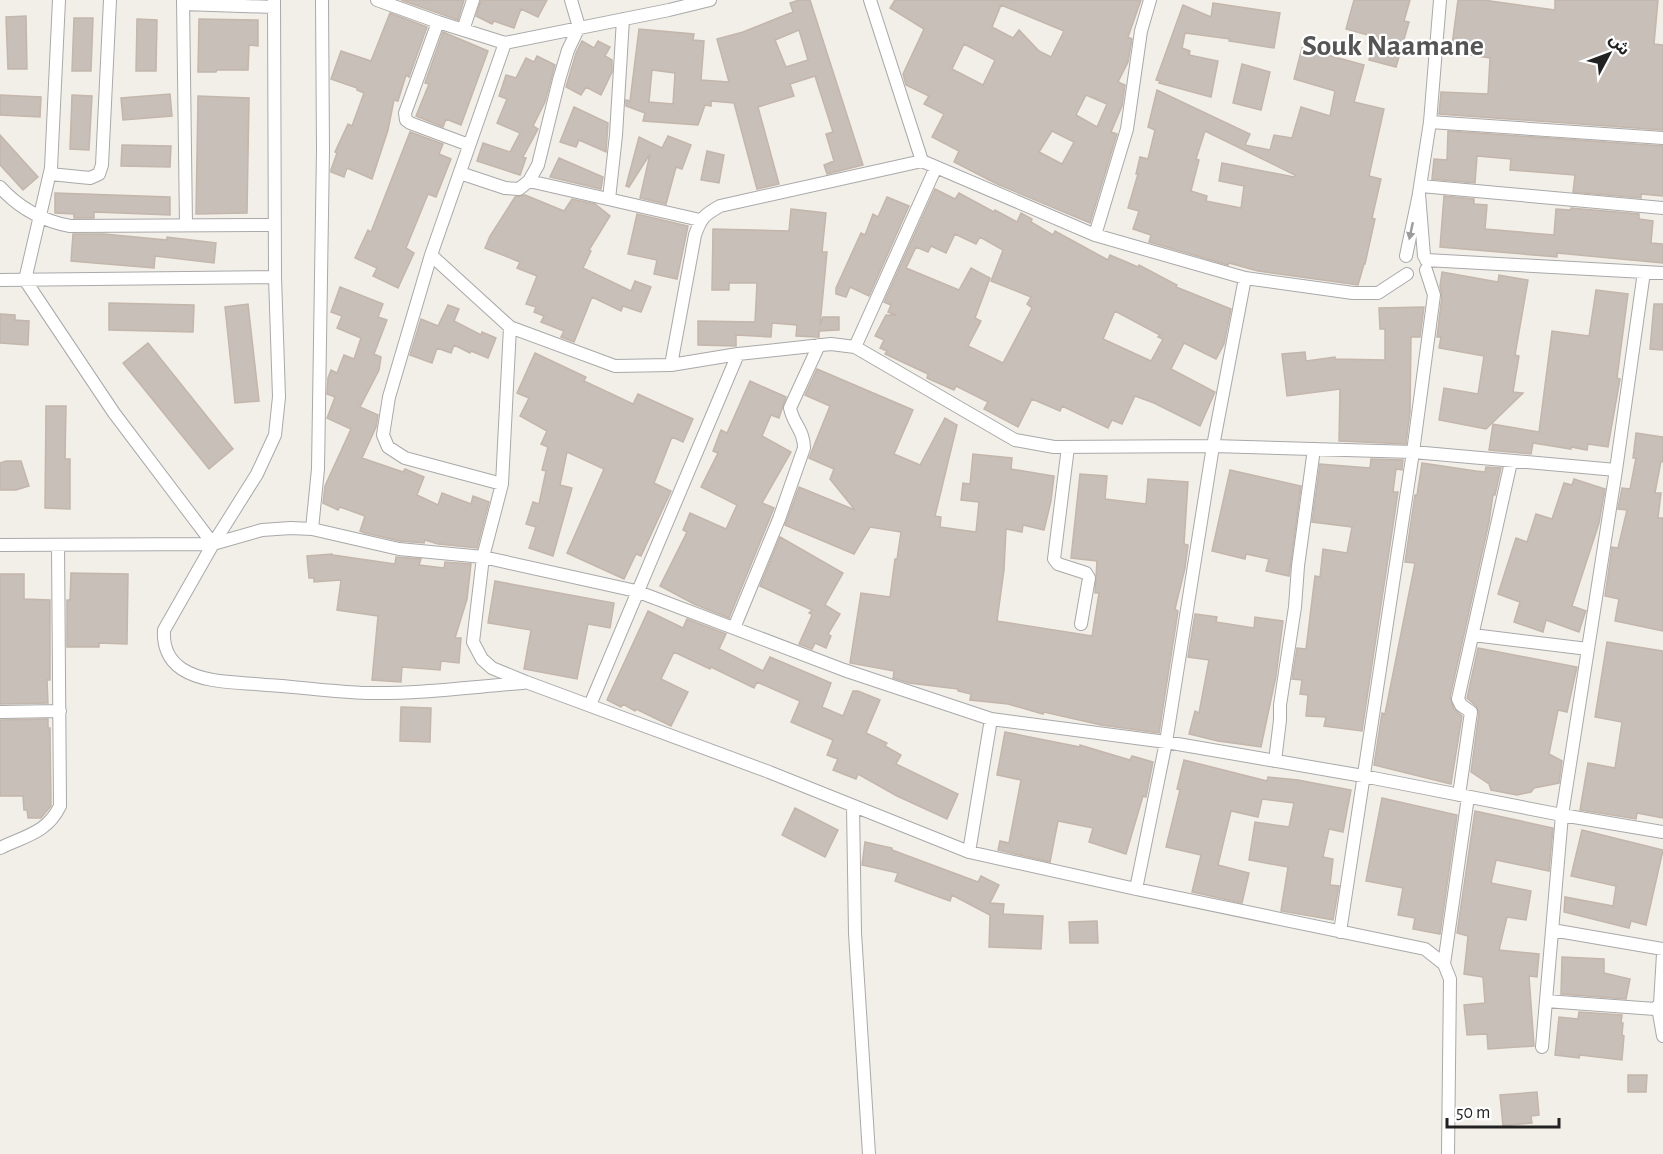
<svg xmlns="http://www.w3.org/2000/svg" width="1663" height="1154" font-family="'Alegreya Sans','Noto Sans Arabic',sans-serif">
<rect width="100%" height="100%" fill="#f2efe9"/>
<path fill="#c7bfb8" stroke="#c4b6ab" stroke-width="1.5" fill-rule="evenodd" d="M401,0H464L458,20Z
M481,0H547L538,17L521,9L514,28L494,21L492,24L476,16Z
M799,0H810L863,165L827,174L824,165L834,161L826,134L833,132L815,76L790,84L794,96L758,107L779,184L757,189L734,103L711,101V106L705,105L698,125L643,121L645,113L626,106V100L630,101L639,29L694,34L693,40L704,41L701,80L729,82L717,39L743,32L793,12L790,3ZM799,30L808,60L786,67L775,40ZM652,70L675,73L673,104L649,102Z
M895,0H1141L1128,37L1132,39L1128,62L1118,82L1125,85L1122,106L1111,132L1117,134L1090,223L997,184L954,162L959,151L932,137L944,114L924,104L929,96L906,85L903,74L924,29L890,8ZM1001,5L1064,31L1051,57L1039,51L1019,30L1013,38L992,27ZM964,44L995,60L983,85L952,69ZM1086,95L1107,104L1097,127L1076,115ZM1052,131L1074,142L1062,164L1039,152Z
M1354,0H1410L1404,21L1409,22L1396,67L1369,60L1375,37L1346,29Z
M1458,0H1483L1555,10V0H1658L1654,44L1663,45V130L1439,114L1441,92L1488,94L1490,58L1451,52Z
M1213,3L1280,13L1274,48L1229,41L1230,39L1185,33L1182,48L1190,51L1189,55L1218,61L1211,97L1159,83L1160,81L1156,80L1183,5L1211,17Z
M390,13L427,27L409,77L406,75L398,101L394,100L388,130L372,179L347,168L344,177L331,172V170L337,153L335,152L348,124L352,126L364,93L357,90V88L331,79L341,51L371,61Z
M26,16L27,69H8L6,17Z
M74,18H93L91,71H72Z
M137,19L157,20L156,71H136Z
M199,19L258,20V46L249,45L248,70H217L216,72H198Z
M443,32L488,51L461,125L446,119L443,127L416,116L429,84L425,83Z
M582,41L594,48L598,41L610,47L605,56L612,60V72L601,95L586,87L581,95L566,87L576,53Z
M1302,48L1364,65L1354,102L1384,109L1369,176L1381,179L1372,218L1375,219L1365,264H1364L1358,285L1258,271L1229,263L1228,265L1149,242L1151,235L1133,229L1139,211L1128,208L1138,174H1136L1140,157L1148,159L1155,130L1148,127L1157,90L1250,134L1245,145L1270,150L1274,135L1292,138L1301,107L1330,116L1335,91L1294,79ZM1205,131L1295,175L1294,177L1222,163L1219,181L1244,186L1241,208L1206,201L1207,196L1191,191L1199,160L1196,159Z
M537,56L555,65L545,102L533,126L538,129L523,157L526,158L520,175L477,161L483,143L510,152L520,133L497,123L507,99L499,96L506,75L516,78L526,58L534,62Z
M1242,64L1270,72L1261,110L1233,103Z
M170,94L172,116L123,120L121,98Z
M0,95L41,97L40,117L0,115Z
M72,95L92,96L89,150L70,149Z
M198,96L249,98L247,213L196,214Z
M574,107L608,123L606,152L579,140L576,147L560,142Z
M1448,131L1663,146V196L1641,194V198L1573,192L1575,175L1510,170L1511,159L1477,156L1475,183L1432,179L1434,159L1447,160Z
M410,132L443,144L439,154L451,159L436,197L428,194L406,248L414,253L398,288L373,276L377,268L355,258L368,230L371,232Z
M0,135L38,177L23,190L0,165Z
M668,136L691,145L682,169L676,167L666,204L640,198L650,154L629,187L626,186L639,137L662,148Z
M122,145L171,146L170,167L121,166Z
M707,151L724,155L719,183L701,180Z
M559,158L603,177L601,189L550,177Z
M935,189L955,199L959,193L994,212L995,210L1017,222L1021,213L1032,219L1031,222L1053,235L1055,231L1108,260L1110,255L1138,267L1139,265L1177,285L1176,287L1231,309L1224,344L1216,359L1184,343L1171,369L1215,392L1200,426L1154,403L1135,396L1122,424L1112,420L1108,428L1062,406L1060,411L1032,399L1018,427L984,409L988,402L956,386L954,390L927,378L928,374L885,354L887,351L880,348L884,340L875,336L886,315H896L888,312L891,305L884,302ZM955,234L976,244L980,237L1003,250L991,281L1031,297L1027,304L1032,308L1003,363L968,346L981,321L975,318L990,278L971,268L959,290L906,268L916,247L928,252L931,246L946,253ZM1115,311L1160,335L1158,337L1163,339L1151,361L1103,339Z
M55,193L170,197V215L94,212V218H74V214L55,213Z
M525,195L564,211L572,199L595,204L610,216L589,250L591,251L583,268L631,291L635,281L651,287L641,312L623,306L621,311L592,297L574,342L561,337L564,331L541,322L544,316L534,312L536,307L526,304L537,276L517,268L520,262L485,248L490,236L515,197Z
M1444,196L1474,199V204L1487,205L1485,229L1554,235L1556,209L1571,210V208L1639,214V219L1653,221L1651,243L1663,244V263L1557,253V257L1440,247Z
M887,197L909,206L869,296L850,287L846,297L836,294V288L861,233L865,235L873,214L878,217Z
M791,209L826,213L822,252H827L820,325L823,317H839V330L819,331V337H817L796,336L797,325L772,323L771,337L736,335V346L698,345V321L755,322L757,283H729V290H712L713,229L789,231Z
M637,214L688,226L677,279L654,274L657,260L628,254Z
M73,234H104L167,240V237L216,243L214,263L155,256L154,268L71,261Z
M1442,272L1498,282L1499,275L1528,280L1515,355L1519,356L1513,392L1523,393L1486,429L1439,420L1444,388L1478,394L1484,356L1439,348L1441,337H1437L1442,296L1440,286Z
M340,287L383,304L378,317L387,320L374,354L381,357L379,370L360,407L378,415L376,427L362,458L403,472L405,469L424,477L417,495L438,505L442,493L471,504L473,496L489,502L477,548L438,544L425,540L424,543L400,541L365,533L360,531L365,516L340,507L338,510L323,503L325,486L351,429L327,418L335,397L327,394L328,378L331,370L337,373L344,355L354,359L361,338L337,328L342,316L331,312Z
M1596,290L1628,294L1617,378L1620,379L1608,447L1588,444L1587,450L1571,447V449L1533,443L1531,454L1489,450L1493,424L1539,432L1552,331L1589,336Z
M109,303L194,305L193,332L109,330Z
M248,304L259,401L235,403L225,307Z
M1654,304H1663V350L1650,349Z
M448,305L459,309L454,321L481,335L482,332L496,338L488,358L471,351L470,353L454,345L451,353L437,348L432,363L410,355L421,319L438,326Z
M1424,307L1420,337H1411L1410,412L1406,444L1339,441L1340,389L1287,396L1282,354L1305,352L1306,361L1335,357V359L1385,360V329H1380L1379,308Z
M0,314L15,315V320L29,321L28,345L0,343Z
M148,343L233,449L209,469L123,363Z
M535,353L586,377L584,381L633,404L638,394L693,419L683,442L672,437L654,483L671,491L641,556L636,554L624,579L567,553L604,469L567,452L560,485L572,488L553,556L529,548L536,527L526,524L533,502L539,504L546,471L542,470L548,447L541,444L547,431L520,416L529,398L517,393Z
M817,369L913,410L894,454L920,465L945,418L957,425L935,516L941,517L940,527L976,532L979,502L961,500L963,483L970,484L973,454L1012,458L1011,469L1054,476L1051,501L1044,530L1023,525L1022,532L1006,529L1004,570L997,621L1092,636L1099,593H1095L1097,561L1071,558L1080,474L1107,476L1105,499L1146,504L1148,479L1188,482L1184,544L1188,545L1185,568L1175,609L1178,611L1159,733L1101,725L1044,712L1043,714L1008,704L970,700L971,694L958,691V689L909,683L893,678L894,671L850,663L861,593L890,597L895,559H897L901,532L870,527L854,554L785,525L799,487L855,510L830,479L834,469L809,458L830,406L805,395Z
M750,381L786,397L779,418L771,415L762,436L791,452L762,503L774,508L729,618L694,604L660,586L687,532L683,530L690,513L726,529L737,505L701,487L718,453L713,451L721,430L727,433Z
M46,406H66L65,459H70V509L45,508Z
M1636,433L1663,437V462L1661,461L1655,493H1661L1658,518H1663V631L1615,621L1619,599L1605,596L1612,547L1618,548L1627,510L1618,509L1622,488L1630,489L1636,458H1633Z
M1371,459L1403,460L1402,470L1396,469L1393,492H1398L1362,731L1324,726L1326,717L1306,716L1308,695L1300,694L1302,680L1292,679L1297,648L1306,649L1315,576L1320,577L1323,549L1347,553L1352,527L1312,522L1320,464L1370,468Z
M6,461H21L29,486L16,490H0V463Z
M1422,463L1476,471L1485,472L1486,467L1501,468L1495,495H1493L1489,522L1450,697L1454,709L1462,716L1451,784L1374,765L1382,713L1385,714L1415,563L1405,562L1415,495H1417Z
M1230,470L1301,486L1289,576L1266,571L1269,559L1246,554L1245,559L1212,551Z
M1574,479L1605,489L1599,523L1572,606L1586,611L1585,613L1579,632L1546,620L1543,632L1514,622L1520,602L1498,594L1516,538L1527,542L1536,514L1552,519L1564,483L1572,485Z
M780,537L843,573L825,605L840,614L828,634L831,636L826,648L815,643L812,649L799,644L812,615L809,613L812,610L760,586Z
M332,554L333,555L395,564L396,557L421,559L419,565L444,568L445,562L471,564L467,599L455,638H461L459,663L441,661L440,670L402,667L401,682L372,680L378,616L337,610L341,580L314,582V578H309L307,556Z
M71,573L128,574L127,644L99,643V647H67V600H70Z
M0,574H24V599L50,600V680H47L48,703L0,704Z
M495,581L614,603L610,628L588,624L577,679L524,669L531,630L488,623Z
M648,611L683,628L687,619L726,634L719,649L763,671L770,657L831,683L822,707L843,716L853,691H858L880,700L866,733L887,743L885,746L901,755L896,764L958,794L947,819L897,796L858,774L856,779L833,770L838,759L827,755L833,740L791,722L800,701L757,682L754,688L711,667L710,669L674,652L661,679L688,692L671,726L636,709L635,711L623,704L621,707L607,700Z
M1195,614L1217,617L1216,622L1254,628L1255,617L1283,621L1276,676L1261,747L1218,741L1189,734L1195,711L1199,713L1209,660L1188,657Z
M1607,642L1663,651V818L1637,813L1636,819L1580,810L1588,763L1615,768L1622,722L1595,717Z
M1478,648L1577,667L1567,712L1558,710L1549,754L1562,761L1559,783L1534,788L1531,792L1517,795L1491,790L1489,784L1471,772L1479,713L1476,706L1467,698Z
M401,707L431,708L430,742L400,741Z
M48,719V728H50L51,806L41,818H28L27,810H24L23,796H0V720Z
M1005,732L1080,747V745L1130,760L1132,756L1153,762L1146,797L1143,796L1126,854L1089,842L1093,828L1058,821L1050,862L998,850L1000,841L1009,843L1021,780L997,775Z
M1184,760L1267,781L1268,777L1298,780L1351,790L1343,832L1329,829L1323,857L1333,859L1330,885L1339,886L1333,920L1281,911L1288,867L1249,860L1255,822L1289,827L1294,803L1262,799L1258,817L1231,811L1218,865L1249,873L1242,903L1192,892L1201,855L1166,847L1180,790L1177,789Z
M1382,798L1457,815L1440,934L1413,929L1415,918L1398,915L1403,888L1366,881Z
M795,808L838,830L825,857L782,835Z
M1475,811L1553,828L1549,871L1496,860L1491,883L1531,891L1526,920L1507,917L1499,950L1539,954L1537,977L1529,976L1534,1046L1488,1049L1487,1034L1467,1035L1464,1005L1485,1003L1483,977L1464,974L1468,936L1457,933Z
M1582,830L1663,850L1646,925L1631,921L1629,928L1564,912L1565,897L1613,906L1616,886L1571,876Z
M865,842L892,848V850L978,882L981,876L999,885L990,903L1004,904L1003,914L1043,916L1041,949L989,947L990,915L952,895L950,901L895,881L898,873L862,865Z
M1097,921L1098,943H1070L1069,922Z
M1562,957L1604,959V973L1630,979L1626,999L1561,994Z
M1579,1012L1622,1015L1621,1023H1623L1622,1035L1624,1036L1622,1060L1580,1055L1579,1058L1555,1055L1559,1017L1578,1019Z
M1628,1075H1647L1646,1092H1628Z
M1537,1092L1539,1115L1531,1116L1532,1123L1503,1126L1500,1095Z"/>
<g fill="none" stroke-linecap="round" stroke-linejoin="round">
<g stroke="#a9a9a9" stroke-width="14">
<path id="minor" d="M59,0L51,168L25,280L114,413L213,544
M183,0L186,225
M274,0L275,277L279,397L275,435L257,474L213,544L164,630C163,645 168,660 182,669C205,684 240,682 267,685C300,687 334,692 367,693C419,694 471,687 523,683
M377,0L438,22L505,43
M710,0L669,10L505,43L431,255L510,327L615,366L671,365L738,354L831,344L855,347L1015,440L1054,447L1213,446L1413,452L1616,470
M870,0L922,161
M183,4L274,7
M438,22L405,113L406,120L410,123L469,145
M463,30L473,0
M1430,122L1663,138
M460,173L505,188L519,189L529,181L538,165L559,80L568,50L579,27L571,0
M50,174L90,178L99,174L102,165L110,0
M529,181L700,220
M1421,186L1663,208
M0,187C19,208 43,221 70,226L274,225
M1419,193L1430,122L1440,0
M609,199L616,135L623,19
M1095,235L1127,129L1141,31L1150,0
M431,255L389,397L383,435L388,447L405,458L502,484
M1406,256L1419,194L1424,256
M1426,260L1663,273
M0,280L275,277
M510,327L502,484L483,557L473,642L482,659L492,668L526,682L769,772L969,852L1136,889L1425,949L1444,964L1450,979L1448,1154
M855,347L936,167
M671,365L695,235C701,218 704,215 720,206L922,161L1095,235L1245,278L1353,293H1378L1407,274
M1068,447L1054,559L1058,564L1086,573L1089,578L1081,624
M312,529L318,469L323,150L322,0
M0,545L213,544L262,530L291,528L312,529L399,549L483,557L636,591L844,670L991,719L1166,742L1363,776L1562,815L1663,832
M734,628L779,519L804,448C804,430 793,424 790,408L819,345
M1473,635L1588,649
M590,705L738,354
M0,712L60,711
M1275,761L1280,720V705L1295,607L1298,566L1314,449
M1459,795L1471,712L1461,705L1458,699L1511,462
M853,806L855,933L869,1154
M0,848C25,836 47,833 60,806L58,545
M969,852L991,719
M1136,889L1166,742L1213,446L1245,278
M1552,930L1663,949
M1340,932L1413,452L1434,295L1426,270
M1444,964L1468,797
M1546,1001L1655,1009L1660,1004L1663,954
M1658,1007L1663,1036
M1542,1047L1562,815L1616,470L1644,272"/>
</g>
<use href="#minor" stroke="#fff" stroke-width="12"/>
</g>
<defs><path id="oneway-solid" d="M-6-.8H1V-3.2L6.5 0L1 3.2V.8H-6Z" transform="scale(1.5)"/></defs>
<use fill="#9c9c9c" href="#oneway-solid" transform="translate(1411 231) rotate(102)"/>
<g text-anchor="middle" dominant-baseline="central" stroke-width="4.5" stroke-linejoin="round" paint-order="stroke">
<g font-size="30" font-weight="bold" fill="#555" stroke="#fff">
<text x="1393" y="46">Souk Naamane</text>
</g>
</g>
<g transform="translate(1609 54) rotate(49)" stroke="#ffffff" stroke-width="4.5" paint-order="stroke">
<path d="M0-4.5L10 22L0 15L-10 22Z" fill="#222222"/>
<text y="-9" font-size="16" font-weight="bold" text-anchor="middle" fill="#222222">ش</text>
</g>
<path d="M1447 1118v9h112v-9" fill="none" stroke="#222222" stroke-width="3"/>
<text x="1456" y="1118" font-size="18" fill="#222222" stroke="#ffffff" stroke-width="4.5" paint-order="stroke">50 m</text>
</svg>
